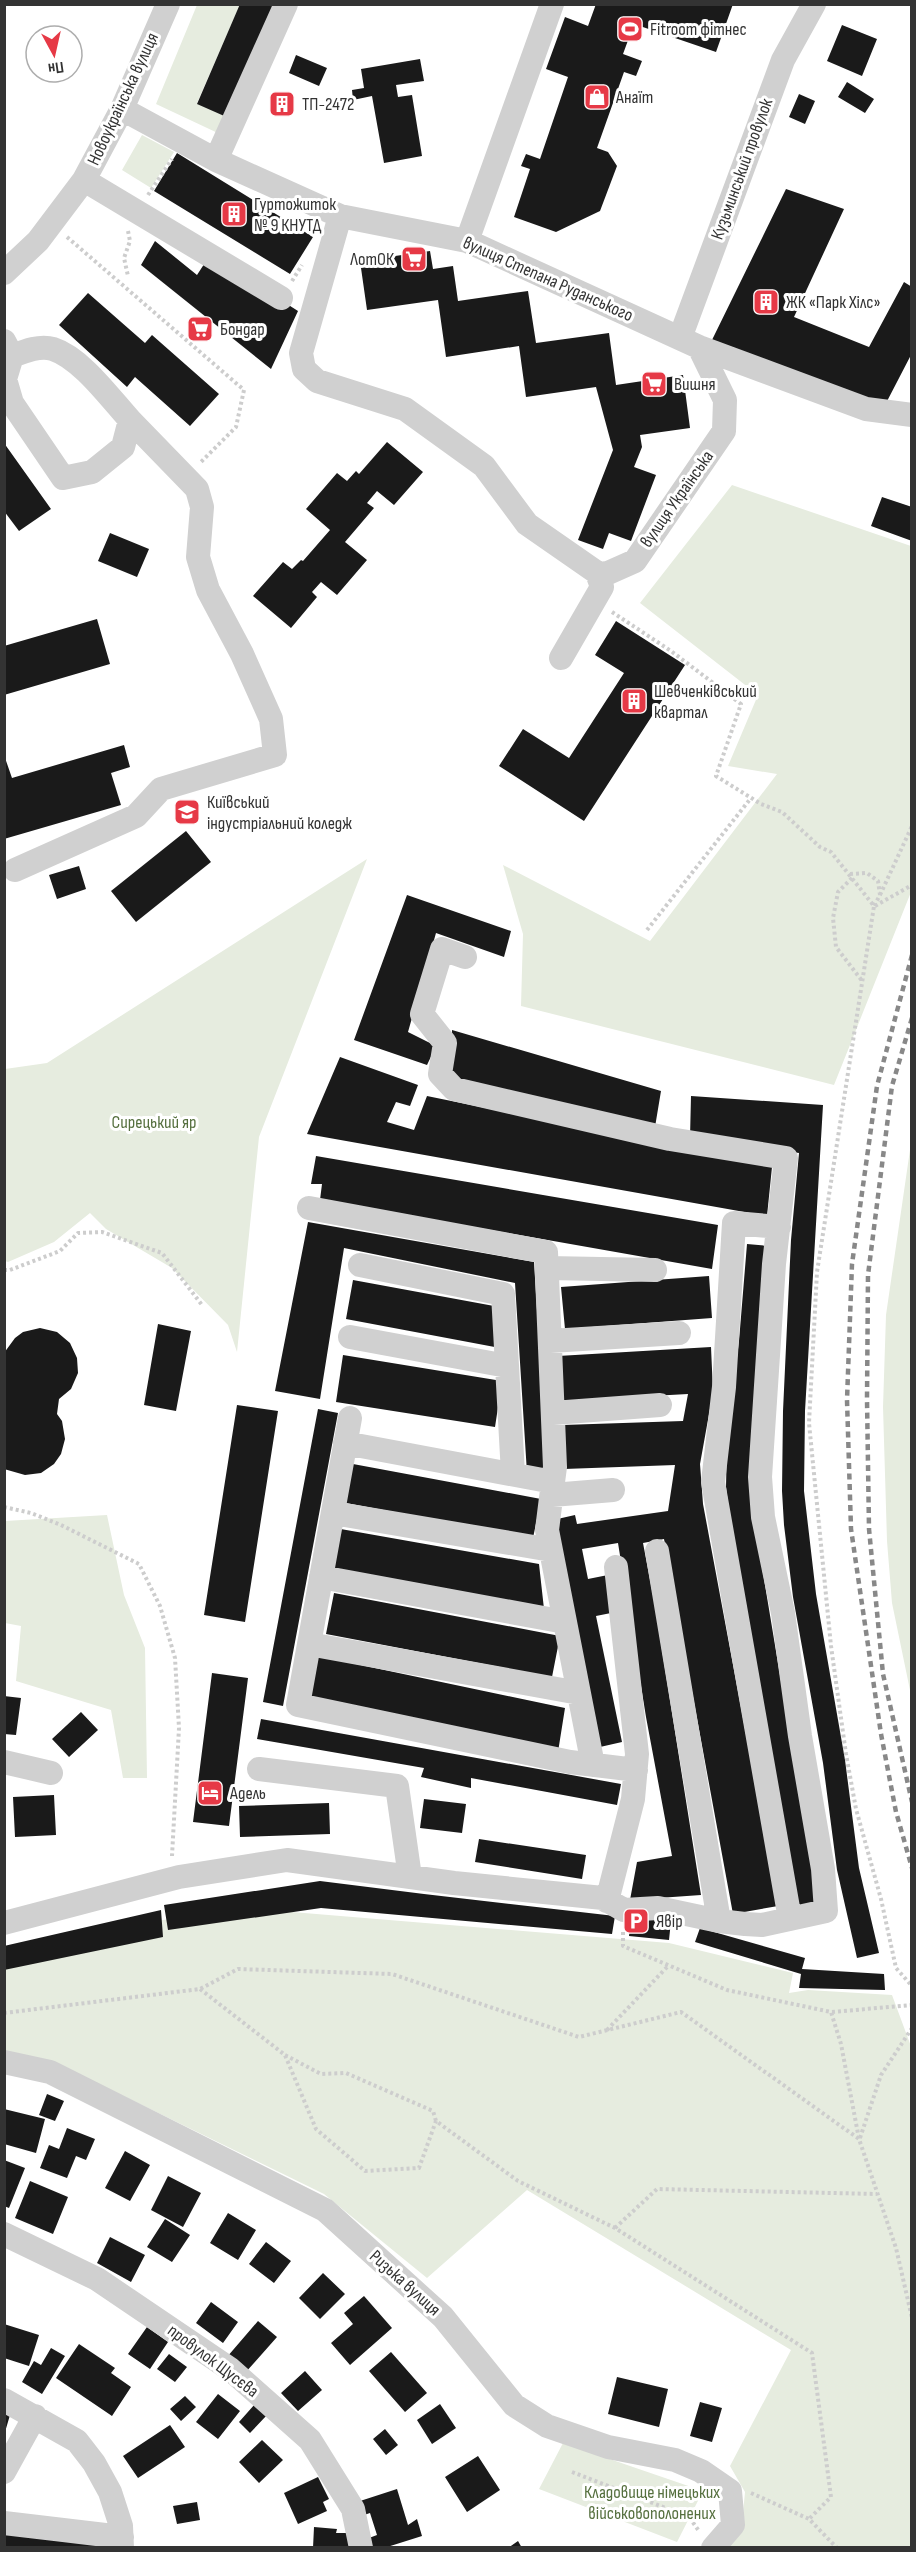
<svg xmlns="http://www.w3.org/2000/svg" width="916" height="2552" font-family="'Sofia Sans Condensed',sans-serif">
<rect width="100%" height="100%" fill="#fff"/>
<path fill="#e6ecdf" d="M197,5H240L197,103L231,119L222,135L156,104Z
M142,135L174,152L151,188L122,170Z
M732,485L911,546V892L834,1085L521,1006L523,934L503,865L650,941L777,774L728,766L758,695L640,603Z
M367,859L259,1137L237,1352L228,1325L172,1268L106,1229L90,1213L54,1242L8,1262L5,1261V1069L47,1063Z
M911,1143L912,1695H911L892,1603L887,1541L883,1407L886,1315Z
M107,1515L124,1595L145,1648L147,1778H123L111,1710L16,1681L21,1626L5,1623V1521Z
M280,1911L669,1943L793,1973L789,1993L808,1990L892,1995L912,2049L911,2547H718L742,2523L745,2492L730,2466L791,2350L527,2190L427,2278L324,2194L60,2065L5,2053V1952L149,1921Z
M563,2443L703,2491L677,2542L539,2489Z"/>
<path fill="#1a1a1a" d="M240,4H281L231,119L197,104Z
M596,4H733L716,52L634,24L623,54L642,61L636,76L624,72L597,148L608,152L617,166L600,211L556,232L514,217L530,169L521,166L526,154L540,159L568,77L546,69L565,17L588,26Z
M842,25L877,39L862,76L827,61Z
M296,55L327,68L319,86L289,73Z
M420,59L424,81L396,85L398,97L412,95L422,156L384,163L372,96L353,100L352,90L364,88L361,69Z
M847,82L874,99L865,113L838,97Z
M276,93L294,100L288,114L271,107Z
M799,94L815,101L805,124L789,117Z
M177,153L313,237L290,274L154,191Z
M786,189L844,209L794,317L869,347L904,282L912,287V353L884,407L712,340Z
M155,241L197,275L210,255L298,311L271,369L141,265Z
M430,251L433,269L453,266L458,301L528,291L536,343L609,333L616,385L683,375L690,428L640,435L642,447L634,467L656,475L631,541L609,533L603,549L578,540L613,450L596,387L526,397L519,346L446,357L438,300L367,310L360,261Z
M88,293L145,343L152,335L219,394L190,426L135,377L127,387L59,325Z
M387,442L423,472L394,505L377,491L367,503L374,508L345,542L367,560L337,595L321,582L312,592L317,597L291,628L253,596L283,562L292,569L301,560L303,561L330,530L306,509L337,473L347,481L356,471L359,474Z
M4,443L51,509L19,531L4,511Z
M882,497L912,507V541L871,526Z
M110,533L149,549L137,577L98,561Z
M97,619L110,664L4,695V646Z
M616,621L685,665L584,821L499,766L523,729L569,758L624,673L595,655Z
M124,745L130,767L111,773L121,805L4,839V755L12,778Z
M186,831L211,862L136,922L111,891Z
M79,866L86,889L57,899L49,875Z
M407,895L511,931L504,957L436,933L408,1032L436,1046L427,1065L354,1040Z
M452,1030L661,1091L655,1127L452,1077Z
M340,1057L418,1085L410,1106L396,1102L387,1122L414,1130L427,1096L772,1167L767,1216L307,1134Z
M691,1096L823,1105L805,1411L804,1491L816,1594L845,1760L859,1868L879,1953L857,1958L837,1870L823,1763L793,1597L784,1525L782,1491L783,1411L791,1240L799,1153L690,1138Z
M316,1156L718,1225L712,1269L320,1200L322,1184H311Z
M308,1222L534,1262L547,1472L527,1473L515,1283L344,1248L320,1399L275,1391Z
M747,1244L768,1246L755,1525L818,1904L796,1908L731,1528L726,1487L727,1442L739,1341Z
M709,1276L712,1318L565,1329L561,1287Z
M353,1280L494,1306L500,1348L346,1319Z
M158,1324L191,1331L176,1411L144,1405Z
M40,1328L57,1332L70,1343L77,1358L78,1373L71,1389L59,1399L57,1414L62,1421L65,1439L61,1454L54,1464L41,1473L25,1475L4,1469V1353L15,1338L23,1332Z
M711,1347L713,1392L700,1464L703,1504L778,1906L733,1914L664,1539L643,1543L655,1606L701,1895L630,1900L637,1862L672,1856L646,1717L618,1543L582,1549L588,1579L608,1575L616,1612L596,1616L622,1742L600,1747L553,1520L575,1515L577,1524L668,1511L675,1465L564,1469L563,1425L683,1421L688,1394L560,1401L558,1356Z
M343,1355L502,1381L495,1427L336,1402Z
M237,1405L278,1411L245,1622L204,1615Z
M318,1409L338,1413L283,1706L263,1702Z
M353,1464L541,1499L533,1538L346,1503Z
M335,1528L539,1564L544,1609L328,1567Z
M334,1593L560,1636L552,1677L326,1634Z
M318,1656L565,1708L558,1752L309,1696Z
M212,1673L248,1678L229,1826L193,1822Z
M4,1696L21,1698L16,1735L4,1734Z
M81,1712L98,1730L69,1757L52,1739Z
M261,1719L621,1784L617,1805L471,1778V1788L421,1777L424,1768L257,1739Z
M54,1795L56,1835L15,1837L13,1797Z
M424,1799L466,1804L462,1833L420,1828Z
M329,1803L330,1834L240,1837L239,1806Z
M479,1839L586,1855L582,1879L475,1862Z
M320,1881L424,1894L615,1916L612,1934L321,1908L168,1930L164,1905Z
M161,1910L163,1937L4,1970V1946Z
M631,1917L671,1921L669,1940L629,1936Z
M700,1928L805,1958L802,1969L884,1974L885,1990L799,1988L801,1974L695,1942Z
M47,2094L64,2101L55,2121L39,2115Z
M4,2109L45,2119L36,2153L4,2144Z
M67,2128L95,2139L86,2160L76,2156L67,2178L40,2168L49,2145L59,2149Z
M125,2151L150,2165L130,2201L105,2188Z
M4,2160L25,2168L9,2208L4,2206Z
M168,2176L201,2193L183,2227L151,2210Z
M30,2181L68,2197L53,2234L15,2218Z
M228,2213L256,2230L238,2260L210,2243Z
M165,2219L190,2235L172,2262L147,2247Z
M110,2237L145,2255L131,2282L97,2263Z
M266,2242L291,2261L274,2283L249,2264Z
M323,2273L345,2294L320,2319L299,2298Z
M364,2296L392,2328L350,2365L331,2343L353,2324L344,2313Z
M211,2302L238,2322L223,2343L196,2323Z
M258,2321L277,2337L245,2373L227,2357Z
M4,2324L39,2335L29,2366L4,2358Z
M147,2327L168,2342L150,2369L128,2354Z
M79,2344L115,2368L111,2373L131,2387L112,2416L56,2378Z
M51,2348L65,2356L42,2394L22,2382L34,2361L41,2365Z
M391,2352L427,2393L405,2412L369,2371Z
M169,2354L187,2367L175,2382L157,2369Z
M305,2371L322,2390L298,2411L281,2393Z
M617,2377L668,2389L659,2427L608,2414Z
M218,2394L240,2411L218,2439L196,2422Z
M185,2396L196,2407L181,2421L170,2409Z
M700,2402L722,2408L712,2442L690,2436Z
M255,2404L267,2415L250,2433L239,2422Z
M440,2404L456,2428L432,2444L417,2420Z
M4,2413L10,2415L5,2432H4Z
M170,2425L185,2447L138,2478L123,2456Z
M385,2429L398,2445L386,2455L373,2439Z
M262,2440L283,2460L259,2483L239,2462Z
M478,2456L500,2490L467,2512L445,2477Z
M318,2477L329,2499L323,2502L327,2511L298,2524L284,2493Z
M397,2489L408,2525L417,2519L422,2536L384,2548H372L369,2538L377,2535L370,2513L361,2516L357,2502Z
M197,2502L200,2520L177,2524L173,2506Z
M314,2527L337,2529L336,2533H353L352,2548H313Z
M4,2533L105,2543L104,2548H4Z
M518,2541L522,2548H508Z"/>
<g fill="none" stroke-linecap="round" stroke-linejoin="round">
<path stroke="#cdcdcd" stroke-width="4" stroke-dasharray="3 3" stroke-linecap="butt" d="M148,195L172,159
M128,231L130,241L124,258L128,276
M67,237L244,390L236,427L200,463
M292,281L302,265
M612,612L671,651L741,704L716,776L761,804L782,812L820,847L831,852L874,906L817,1272L809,1423L831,1646L846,1754L856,1809L881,1899L896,1968L912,1986
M850,874L867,873L878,881L880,895L874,906
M852,878L838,892L833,918L836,947L863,982
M880,895L912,826
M875,906L912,885
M647,930L751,798
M4,1270H10L60,1251L78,1233L102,1232L162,1253L202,1305
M4,1507L31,1513L61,1525L139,1564L160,1606L175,1658L179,1728L172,1856
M623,1932V1946L727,1990L831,2012L841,2044L859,2139L896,2248L912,2318
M200,1989L285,2055L316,2129L365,2171L419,2168L436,2121
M832,2012L912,2005
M4,2013L200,1989L238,1969L392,1974L579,2037L681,2012L859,2139
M607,2030L669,1965
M285,2055L321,2074L346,2073L433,2111L436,2121L518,2181L615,2228L812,2353L831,2497L809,2519
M860,2138L881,2075L912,2028
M615,2228L657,2189L877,2194
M572,2472L689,2517L699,2531
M751,2493L809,2519L837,2548"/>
<path stroke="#d0d0d0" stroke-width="24" d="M122,109L216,160L340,216L467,241L699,347L866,409L912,415
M216,160L286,4
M84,180L281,298
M340,216L301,353L304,369L317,381L405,409L484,466L527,524L599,574L608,573L635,561L724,431L725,400L699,347
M467,241L552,4
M4,273L38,241L84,180L122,109L168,4
M680,338L783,60L814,4
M4,341L12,356L5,379L12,403L63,478L92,472L123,447L130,420C110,398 81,358 53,349C40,345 25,351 12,356
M561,658L602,587L597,573
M15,870L136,816L161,789L275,755L271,719L242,654L208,590L198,557L202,507L197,489L130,420
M309,1208L546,1252L555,1467L553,1482
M779,1227L734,1223L724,1387L713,1482L790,1919
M360,1265L503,1294L513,1474
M547,1268L655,1270
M350,1337L507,1366
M550,1341L679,1333
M553,1413L660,1405
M350,1418L298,1705L570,1762L636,1770
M345,1443L553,1482L547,1530L593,1765
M552,1495L613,1490
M333,1513L551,1550
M657,1551L719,1921
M321,1577L565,1622
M309,1644L579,1693
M4,1762L51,1773
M259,1769L397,1786L410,1877
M607,1901L633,1799L637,1754L616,1567
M4,1923L179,1877L287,1860L454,1883L603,1898L624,1910L658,1908L719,1921L745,1924L762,1925L826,1911L823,1869L800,1736L783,1613L763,1517L760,1477L774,1264L786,1158L670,1139L454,1089L440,1074L445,1043L422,1014L442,949L465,957
M4,2062L50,2072L325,2210L443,2317L514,2405L547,2426L608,2447L675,2460L701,2471L730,2491L733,2525L713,2548
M4,2234L97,2279L230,2369L310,2440L353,2509L361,2548
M4,2400L77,2441L94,2463L110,2492L121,2526L122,2548
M4,2472L35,2416
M4,2523L122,2537"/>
<path stroke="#888" stroke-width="4.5" stroke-dasharray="6 4.5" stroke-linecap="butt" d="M912,955L877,1086L852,1264L847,1400L851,1529L881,1734L896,1812L912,1868
M912,1018L892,1086L868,1275L867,1399L869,1529L883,1674L912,1802"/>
</g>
<defs>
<g id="stadium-square" transform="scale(1.35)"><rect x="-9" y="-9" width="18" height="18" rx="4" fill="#e63946" stroke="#fff"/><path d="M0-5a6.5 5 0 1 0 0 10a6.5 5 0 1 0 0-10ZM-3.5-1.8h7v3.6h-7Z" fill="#fff"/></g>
<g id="shop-square" transform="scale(1.35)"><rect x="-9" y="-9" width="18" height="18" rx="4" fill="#e63946" stroke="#fff"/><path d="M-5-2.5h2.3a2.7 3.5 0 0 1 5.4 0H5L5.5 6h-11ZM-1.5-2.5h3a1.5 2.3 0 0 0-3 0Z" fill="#fff"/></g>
<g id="building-square" transform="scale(1.35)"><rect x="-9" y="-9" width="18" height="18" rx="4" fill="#e63946" stroke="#fff"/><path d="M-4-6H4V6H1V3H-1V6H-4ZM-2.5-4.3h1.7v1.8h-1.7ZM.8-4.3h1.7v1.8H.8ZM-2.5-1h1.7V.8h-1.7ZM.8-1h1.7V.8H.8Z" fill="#fff"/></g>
<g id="supermarket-square" transform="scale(1.35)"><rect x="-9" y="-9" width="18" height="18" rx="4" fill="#e63946" stroke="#fff"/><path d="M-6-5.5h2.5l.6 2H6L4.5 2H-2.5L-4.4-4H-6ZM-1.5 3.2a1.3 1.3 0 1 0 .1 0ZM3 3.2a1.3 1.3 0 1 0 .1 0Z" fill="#fff"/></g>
<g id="university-square" transform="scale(1.35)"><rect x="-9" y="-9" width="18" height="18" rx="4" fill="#e63946" stroke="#fff"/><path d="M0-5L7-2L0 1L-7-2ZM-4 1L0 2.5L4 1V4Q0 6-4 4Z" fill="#fff"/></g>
<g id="hotel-square" transform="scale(1.35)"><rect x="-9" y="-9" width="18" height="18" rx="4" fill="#e63946" stroke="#fff"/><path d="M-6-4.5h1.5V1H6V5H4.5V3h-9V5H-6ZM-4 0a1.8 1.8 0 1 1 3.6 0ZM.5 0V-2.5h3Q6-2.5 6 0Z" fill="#fff"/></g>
<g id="parking-square" transform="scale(1.35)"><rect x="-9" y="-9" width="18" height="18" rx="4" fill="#e63946" stroke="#fff"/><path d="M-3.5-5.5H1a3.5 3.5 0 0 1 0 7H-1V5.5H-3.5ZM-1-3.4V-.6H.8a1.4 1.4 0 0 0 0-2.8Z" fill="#fff"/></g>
</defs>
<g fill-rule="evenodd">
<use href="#stadium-square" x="630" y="29"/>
<use href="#shop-square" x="597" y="97"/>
<use href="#building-square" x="282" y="104"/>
<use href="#building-square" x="234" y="214"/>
<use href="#supermarket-square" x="414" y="259"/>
<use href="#building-square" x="766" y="302"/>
<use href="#supermarket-square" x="200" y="329"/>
<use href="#supermarket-square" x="654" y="384"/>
<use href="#building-square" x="634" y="701"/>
<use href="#university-square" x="187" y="812"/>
<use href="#hotel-square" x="210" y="1793"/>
<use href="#parking-square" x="636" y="1921"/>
</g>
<g text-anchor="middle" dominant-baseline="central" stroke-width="6" stroke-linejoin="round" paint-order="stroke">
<g font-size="18" fill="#333" stroke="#fff" text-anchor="start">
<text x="650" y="29">Fitroom фітнес</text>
<text x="616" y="97">Анаїт</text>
<text x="302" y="104">ТП-2472</text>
<text x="254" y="204">Гуртожиток<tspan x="254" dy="21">№ 9 КНУТД</tspan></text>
<text x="394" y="259" text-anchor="end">ЛотОК</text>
<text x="786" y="302">ЖК «Парк Хілс»</text>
<text x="220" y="329">Бондар</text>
<text x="674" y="384">Вишня</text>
<text x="654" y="691">Шевченківський<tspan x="654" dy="21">квартал</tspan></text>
<text x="207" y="802">Київський<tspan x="207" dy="21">індустріальний коледж</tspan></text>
<text x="230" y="1793">Адель</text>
<text x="656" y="1921">Явір</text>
</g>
<g font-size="18" fill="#333" stroke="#fff">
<text transform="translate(123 99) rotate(-65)">Новоукраїнська вулиця</text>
<text transform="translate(742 169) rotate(-70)">Кузьминський провулок</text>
<text transform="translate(548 279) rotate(24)">вулиця Степана Руданського</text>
<text transform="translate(677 499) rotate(-55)">вулиця Українська</text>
<text transform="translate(405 2283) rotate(42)">Ризька вулиця</text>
<text transform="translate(213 2361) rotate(37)">провулок Щусєва</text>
</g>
<g font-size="18" fill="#56703f" stroke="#fff">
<text x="154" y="1122">Сирецький яр</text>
<text x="652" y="2492">Кладовище німецьких<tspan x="652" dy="21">військовополонених</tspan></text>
</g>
</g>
<rect width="916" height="2552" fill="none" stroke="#333333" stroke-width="12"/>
<g transform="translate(54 54) rotate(172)"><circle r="28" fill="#ffffff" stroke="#adadad" stroke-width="1.5"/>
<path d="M0-4.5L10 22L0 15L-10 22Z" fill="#e63946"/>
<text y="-9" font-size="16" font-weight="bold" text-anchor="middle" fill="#333333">Пн</text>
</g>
</svg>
